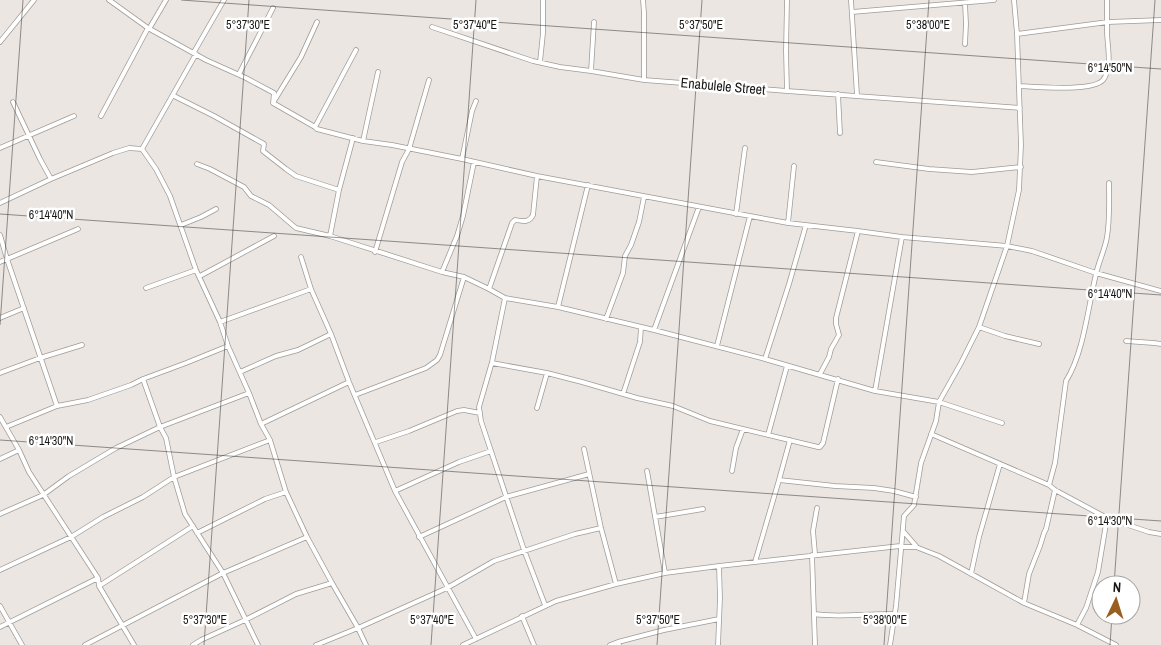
<svg xmlns="http://www.w3.org/2000/svg" width="1161" height="645" font-family="'Archivo Narrow',sans-serif">
<rect width="100%" height="100%" fill="#ebe6e2"/>
<g fill="none" stroke-linecap="round" stroke-linejoin="round">
<g stroke="#a09b97" stroke-width="5.5">
<path id="minor" d="M109,0L148,28L206,60L246,78L274,93L273,103L315,127L317,129L363,141L392,145L462,159L537,176L750,216L788,223L858,231L902,237L1007,246L1032,251L1096,273L1161,291
M643,0L644,13V80
M851,0L857,95
M965,3L966,24L965,44
M852,12L994,0
M432,27L533,61L560,67L591,71L644,80L787,91L1020,108
M149,29L166,0
M1017,34L1108,22L1161,20
M0,42L34,0
M194,52L224,0
M540,62L543,33V0
M591,71L594,22
M239,74L273,8
M1020,86C1036,87 1093,92 1103,80C1113,67 1107,46 1107,31C1107,21 1107,10 1107,0
M787,91L786,51L787,0
M838,94L840,133
M174,96L214,116L264,144L263,151L286,169L296,176L339,190L353,138
M274,101L301,57L317,22
M13,102L40,159L51,179
M101,116L148,28
M315,127L356,50
M363,141L378,72
M0,148L74,116
M142,149L196,54
M462,159L472,111L476,101
M876,162L929,169L972,172L1021,167
M197,164L210,169L244,187L251,196L269,205L296,228L330,236L442,272L464,277L489,289L505,298L558,307L654,330L765,359L875,391L939,402L1002,423
M0,203L51,179L113,153L129,148L142,149L156,169L170,196L196,270L220,322L228,346L249,393L261,424L270,440L286,492L307,537L332,583L358,628L366,645
M736,214L745,148
M788,223L794,166
M181,225L201,217L216,209
M0,235L7,259L57,406L6,427
M330,236L339,190
M375,252L402,162L409,149L429,80
M301,257L311,289
M0,262L78,229
M442,272L457,236L463,216L474,162
M200,276L274,236
M146,288L196,270
M489,289L512,223L515,220C523,221 529,223 533,215L537,176
M505,298L492,362L479,407L481,421L524,550L545,605
M558,307L588,185
M0,318L24,308
M606,319L623,273L625,256L631,245L639,222L644,197
M220,322L311,289L331,334L349,382L395,491L476,639
M979,327L1005,336L1039,344
M654,330L699,207
M1126,341L1154,343L1161,344
M717,346L750,216
M765,359L789,284L806,225
M492,363L547,373L582,382L637,398L673,406L710,421L818,447H820L823,443L838,379
M240,372L276,356L298,350L331,334
M0,373L40,358L82,345
M820,374L829,357L831,349L839,335L836,324V318L858,231
M143,379L160,427L166,438L174,477L185,514L223,573L258,645
M875,391L902,237
M623,394L640,342L641,327
M355,395L426,368L437,360L440,355L464,277
M57,406L88,400L131,385L143,379L186,363L228,346
M537,408L547,373
M0,417L19,450L29,472L98,578L99,586L134,645
M261,424L349,382
M931,434L1049,485L1055,490L1107,518L1149,532L1161,534
M768,435L787,366
M376,442L409,431L457,411L464,410L480,413
M584,449L601,528L616,584
M0,459L19,450
M647,471L665,573
M732,471L736,448L743,429
M779,480L835,486L874,488L894,491L916,497
M1049,485L1055,463L1066,381C1084,352 1088,307 1096,274C1099,261 1105,249 1107,237C1110,219 1109,201 1109,183
M395,491L459,462L491,451
M0,514L43,495L69,476L116,448L160,427L249,393
M655,517L703,509
M903,531L916,546
M197,533L265,499L286,492
M419,537L506,497L589,474
M815,554L813,531L817,508
M812,555L815,645
M755,562L779,480L790,440
M0,570L71,537L103,517L143,497L174,477L270,440
M971,574L979,537L1000,464
M99,586L193,526
M1024,603L1029,574L1040,546L1044,533L1046,529L1055,490
M0,606L22,645
M814,614C841,618 868,613 895,614
M522,616L534,645
M1077,625L1086,608L1098,572L1107,518
M0,627L98,578
M618,642L664,630L719,619
M85,645L223,573L307,537
M193,645L201,640L245,620L296,594L332,583
M316,645L358,628L447,588L494,561L575,534L601,528
M463,645L556,601L616,584L665,573L719,566L900,546L902,547H916L939,556L1024,603L1077,625L1116,645
M610,645L618,642L619,645
M718,645L720,598L719,566
M890,645L896,606L904,516L914,505L921,463L936,421L939,402L961,363L979,327L1007,246L1019,190L1021,145L1017,34L1014,0"/>
</g>
<use href="#minor" stroke="#fff" stroke-width="4"/>
</g>
<path fill="none" stroke="#1a1816" stroke-width="1" stroke-opacity="0.45" d="M181,0L1161,69M0,214L1161,295M0,325L23,0M0,440L1161,521M1114,585L1155,0M204,645L249,0M431,645L476,0M657,645L702,0M884,645L929,0M1110,645L1112,615"/>
<g text-anchor="middle" dominant-baseline="central" stroke-width="5" stroke-linejoin="round" paint-order="stroke">
<g font-size="14" fill="#1a1816" stroke="#fff">
<text transform="translate(723 86) rotate(5)">Enabulele Street</text>
</g>
</g>
<g font-size="12" text-anchor="middle" fill="#1a1816" stroke="#fff" stroke-width="5" stroke-linejoin="round" paint-order="stroke">
<text x="248" y="29">5°37'30"E</text>
<text x="475" y="29">5°37'40"E</text>
<text x="701" y="29">5°37'50"E</text>
<text x="928" y="29">5°38'00"E</text>
<text x="1110" y="72">6°14'50"N</text>
<text x="51" y="219">6°14'40"N</text>
<text x="1110" y="298">6°14'40"N</text>
<text x="51" y="445">6°14'30"N</text>
<text x="1110" y="525">6°14'30"N</text>
<text x="205" y="624">5°37'30"E</text>
<text x="432" y="624">5°37'40"E</text>
<text x="658" y="624">5°37'50"E</text>
<text x="885" y="624">5°38'00"E</text>
</g>
<g transform="translate(1116 600) rotate(4)"><circle r="24" fill="#ffffff" stroke="#a3a3a2"/>
<path d="M0-4L9 19L0 12L-9 19Z" fill="#9a5f20"/>
<text y="-8" font-size="14" font-weight="bold" text-anchor="middle" fill="#1a1816">N</text>
</g>
</svg>
